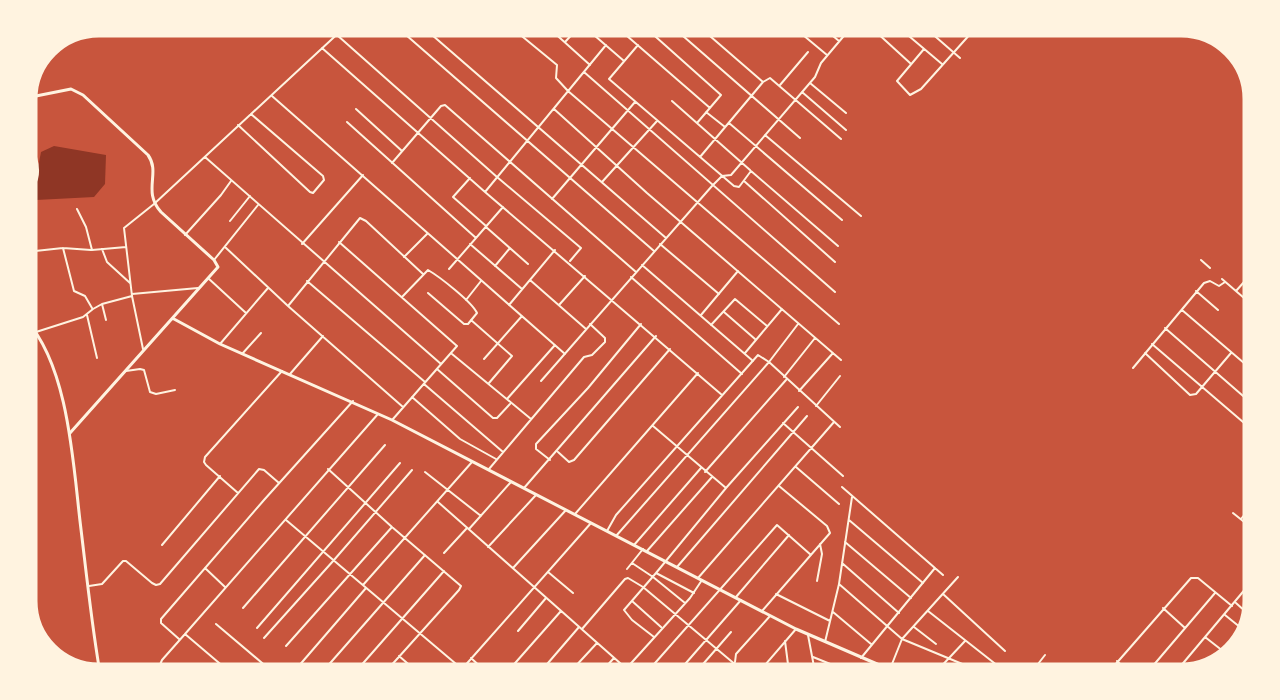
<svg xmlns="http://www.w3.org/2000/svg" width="1280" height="700" font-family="'Open Sans',sans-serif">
<rect width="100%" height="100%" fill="#c8553d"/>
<path fill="#8f3625" d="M54,146L106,155L105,184L94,197L36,200L34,188L41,152Z"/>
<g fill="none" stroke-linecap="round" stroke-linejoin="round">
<path stroke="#fff3e0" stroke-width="2" d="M398,28L654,251
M424,28L666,238
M512,28L557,65L556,78L568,91L839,324
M550,29L590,65
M587,29L624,61
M619,29L710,108
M647,29L721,95L697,123
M675,29L800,138
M703,30L763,82
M797,30L827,55
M827,31L839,41
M875,31L910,63
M903,31L942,64
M929,31L960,58
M739,34L743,30
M337,35L497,177L581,248L570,261
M408,36L414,28
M565,42L577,29
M638,45L609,79L734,186L739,187L751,171L838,246
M322,48L485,192L722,395
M924,49L897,81L910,95L921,89L972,32
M584,72L835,292
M810,83L846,113
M780,85L808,52
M802,92L846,130
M272,96L565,354
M672,101L750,170
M356,109L402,151
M554,109L647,193L841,360
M706,112L725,127
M347,122L476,238
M729,123L842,220
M238,125L310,192L313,193L324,180L323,176L251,114
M765,135L861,216
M205,157L441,364
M700,157L763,82L770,78L841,139
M392,163L441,106L445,105L636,272
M470,178L453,197L486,226
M744,181L835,262
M602,182L657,121
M485,192L606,45
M26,197C37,184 41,175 36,157
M552,199L635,102
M77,209L86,227L92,250L126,247
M230,221L250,196
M26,226L31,235L34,250
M486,227L528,264
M185,235L221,195L231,181
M339,242L457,346L393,419
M302,244L363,175
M470,244L522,289
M660,244L719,294
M225,247L288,306L403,407
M63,248L74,291L85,296L92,308
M102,249L107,262L130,283
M26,252L63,248L91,250
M404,257L427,234
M214,260L258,205
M1201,260L1210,268
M642,265L753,361
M495,266L510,248
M449,269L503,207
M631,277L742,374
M208,278L246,313
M1222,279L1251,304
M530,280L586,329
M307,281L425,382
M1196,291L1218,310
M1236,291L1252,273
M132,294L198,288
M402,297L428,270C440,277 472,302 477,313L468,324H464L428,293
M466,300L481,281
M102,304L106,320
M509,305L555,250
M559,305L585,276
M288,306L360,218L366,221L423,274
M1182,310L1251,369
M724,312L755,339
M87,315L97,358
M701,315L738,271
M471,320L512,356L489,383
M711,325L735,299L767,326
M1165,328L1250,402
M36,332L83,317L93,309L102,304L132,296
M220,344L268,288
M1152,344L1250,428
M143,349L132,296L124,228L154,204L345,27
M745,353L782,309
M1145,353L1190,395L1196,394L1231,353
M242,354L261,333
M452,354L531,419
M484,359L522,316
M1133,368L1204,283L1210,281L1219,286L1225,282
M437,369L493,418H497L510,404
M126,371L140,369L144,370L150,392L156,394L175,390
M290,374L323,336
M784,377L815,338
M541,381L712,186L722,176L731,175L815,77L821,63L848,31
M424,384L503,452
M799,391L833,353
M412,397L460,439L496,459
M507,399L555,345
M816,406L840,376
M783,423L843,476
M653,426L726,488
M558,452L569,462L574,460L670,349
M550,460L536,449V444L588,388L641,324
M796,467L839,504
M328,469L392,527L461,586L459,590L388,669
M489,469L584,357L592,355L605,342V338L590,324
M425,472L481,516
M705,472L786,380
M842,487L943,575
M524,488L656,336
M238,493L206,465L204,462L205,457L282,371
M438,502L629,671
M1233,513L1248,525
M575,514L698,373
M1241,519L1249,509
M286,520L462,669
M849,520L923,583
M469,529L511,482
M607,531L616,515L758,355L769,362L840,427
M616,536L769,362L798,324
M845,542L911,598
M162,545L220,476
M634,545L701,468
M488,547L536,495
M647,551L712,477
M444,553L467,528
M632,563L653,577L685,603
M842,563L899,613
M677,567L807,416
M205,568L225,587
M513,568L566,510
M627,569L643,549
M548,572L573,593
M698,578L834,422
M817,581L822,554L820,544
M839,584L902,639L984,673
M363,585L472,462
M89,586L102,584L123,561H126L152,583L156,585L160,584L259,469L264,470L279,483
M694,593L656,573L726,488L798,407
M776,594L830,621
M943,594L1005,651
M736,597L789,535
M632,601L661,627
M1236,603L1247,613
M243,608L385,445
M1163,608L1185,628
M762,611L830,533L827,526L779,486
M928,611L998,666
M833,612L871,644
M1225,615L1246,632
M216,624L268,668
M914,627L936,644
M257,628L400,463
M582,629L625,579L628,578L643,587L743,671
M518,631L546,598
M185,634L225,668
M808,635L815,672
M654,637L632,620L624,610L656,573
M1205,637L1228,655
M264,638L334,560L412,470
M179,639L161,623V619L264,500L353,401
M785,641L789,672
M825,642L839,584L852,497
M1236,644L1247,631
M286,646L392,527
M399,656L414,669
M813,657L850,672
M471,658L484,670
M861,658L935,568
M1117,661L1131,674
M159,667L162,660L185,634L378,414
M297,668L366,588
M325,669L425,555
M358,669L444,571
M462,669L591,523
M890,669L902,639L958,577
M509,670L561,611
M542,670L579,627
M572,670L597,643
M603,670L614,658
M624,671L690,598L702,580
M648,671L777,525L811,555
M679,671L741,600
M697,671L731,632
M728,671L735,662L736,654L770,616
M759,672L796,629
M935,673L965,641
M1031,673L1045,655
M1059,674L1061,672
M1107,674L1191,578H1198L1232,606
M1146,674L1215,593
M1174,674L1247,587"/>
<path stroke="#fff3e0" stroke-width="3" d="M26,98L71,89L83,95L148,155C161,173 142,191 161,212L214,260L218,267L70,433
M174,319L220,344L392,420L796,629L898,673"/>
<path stroke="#fff3e0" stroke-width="3" d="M26,320C68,366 73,461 80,521C86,570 91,619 99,667"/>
</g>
<path d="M0 0H1280V700H0ZM99 36H1181A63 63 0 0 1 1244 99V601A63 63 0 0 1 1181 664H99A63 63 0 0 1 36 601V99A63 63 0 0 1 99 36Z" fill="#fff3e0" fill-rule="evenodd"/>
<path fill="none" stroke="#fff3e0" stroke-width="3" d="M99 36H1181A63 63 0 0 1 1244 99V601A63 63 0 0 1 1181 664H99A63 63 0 0 1 36 601V99A63 63 0 0 1 99 36Z"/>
</svg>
